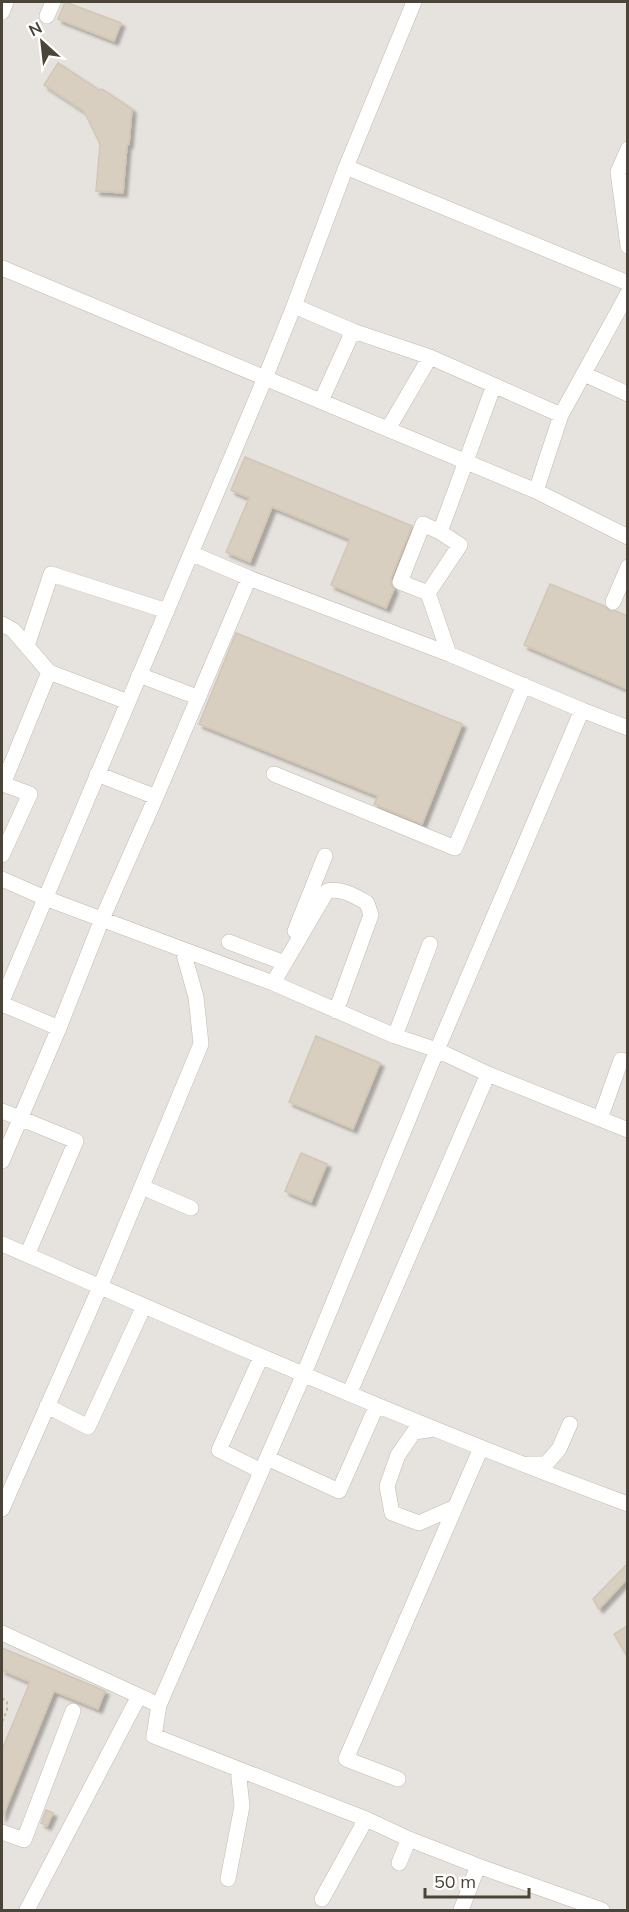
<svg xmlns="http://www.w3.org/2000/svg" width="629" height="1912" font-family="Mulish,sans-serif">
<defs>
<filter id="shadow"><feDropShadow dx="4" dy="4" stdDeviation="1.5" flood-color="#0004"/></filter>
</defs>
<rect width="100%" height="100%" fill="#f6f3ec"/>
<path fill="#e6e2dd" d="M2,2H627V1910H2Z"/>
<path fill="#d8cfc1" stroke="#d3c7b4" stroke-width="1.5" filter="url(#shadow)" d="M65,2L121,23L114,41L58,19Z
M58,63L99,90L102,89L132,109L129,144L127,145L123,193L96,191L100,144L84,111L44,85Z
M245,457L412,526L391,578V584L394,589L386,608L331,585L350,539L272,507L250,562L226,552L249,498L231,490Z
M550,584L604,606L610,611H616L627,616V689L524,645Z
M236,633L462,724L422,824L374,804L378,796L199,724Z
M316,1036L380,1063L353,1129L289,1102Z
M301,1153L327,1164L311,1202L285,1191Z
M627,1564V1579L599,1609L593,1599Z
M627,1626V1656L614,1634Z
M2,1648L105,1691L98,1709L54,1691L2,1818V1750L30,1682L2,1670Z
M46,1810L53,1813L47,1826L41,1823Z"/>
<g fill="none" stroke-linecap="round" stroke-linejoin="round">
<g stroke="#c2bbae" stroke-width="16">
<path id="minor" d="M414,2L346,167L294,306L265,378L536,491L628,537
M2,12L6,2
M47,16L53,2
M628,149L618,172L628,246
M346,167L628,283
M2,268L265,378C179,586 90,793 2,1001
M294,306L353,331L430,357L561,415
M584,374L628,394
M321,401L353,331
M388,429L430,357
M536,491L561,415L628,293
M428,593L460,545L440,532
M613,602L628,567
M2,624L13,630L49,672L3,784L2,783
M27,646L51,574L167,611
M449,654L428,593L400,582L423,524L440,532L494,385
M49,672L128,702
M139,675L197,697
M582,710L628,728
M97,774L156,797
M274,774L455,848L524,685
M2,855L30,794L3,784
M2,879L45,898L273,983L395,1036L437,1050L488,1074L628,1130
M295,931L325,856
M229,942L282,962
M273,983L327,891C342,888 355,896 367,903L371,915L336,1011
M2,1004L59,1028
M395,1036L430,944
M2,1111L76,1141L27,1255
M600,1119L621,1060L628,1062
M2,1161L59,1028L102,919L156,797L249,578
M142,1187L191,1208
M2,1244C209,1334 416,1426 628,1504
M261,1357L219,1450L261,1471
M349,1394L488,1074
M47,1406L88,1427L144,1306
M434,1429L414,1432L398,1455L387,1486L392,1513L419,1523L455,1507
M267,1458L339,1491L377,1405
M528,1464H546L559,1449L570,1424
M2,1509L100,1287L201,1044L196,997L183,951
M2,1633L159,1705L303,1376L437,1050L582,710L449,654L249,578L193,554
M159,1705L154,1736L366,1819L409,1839L478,1866L602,1910
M398,1779L346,1759L481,1448
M2,1832L24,1840L73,1711
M399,1863L409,1839
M228,1879L242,1806L238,1769
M322,1899L366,1819
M27,1910L139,1696
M461,1910L478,1866"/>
</g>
<path stroke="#c4b79f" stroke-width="2" stroke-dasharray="3 3" stroke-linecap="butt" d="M2,1698L7,1702V1710L2,1722"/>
<use href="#minor" stroke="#fff" stroke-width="15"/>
</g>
<rect width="629" height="1912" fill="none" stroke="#4b4439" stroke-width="6"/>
<g transform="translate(42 42) rotate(333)" stroke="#ffffff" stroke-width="4.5" paint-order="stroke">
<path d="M0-4.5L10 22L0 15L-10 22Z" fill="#4b4439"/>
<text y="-9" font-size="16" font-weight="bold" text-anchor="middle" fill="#4b4439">N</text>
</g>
<path d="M425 1888v9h104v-9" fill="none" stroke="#4b4439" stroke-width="3"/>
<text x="434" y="1888" font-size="18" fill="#4b4439" stroke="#ffffff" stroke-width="4.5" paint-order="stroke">50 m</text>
</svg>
